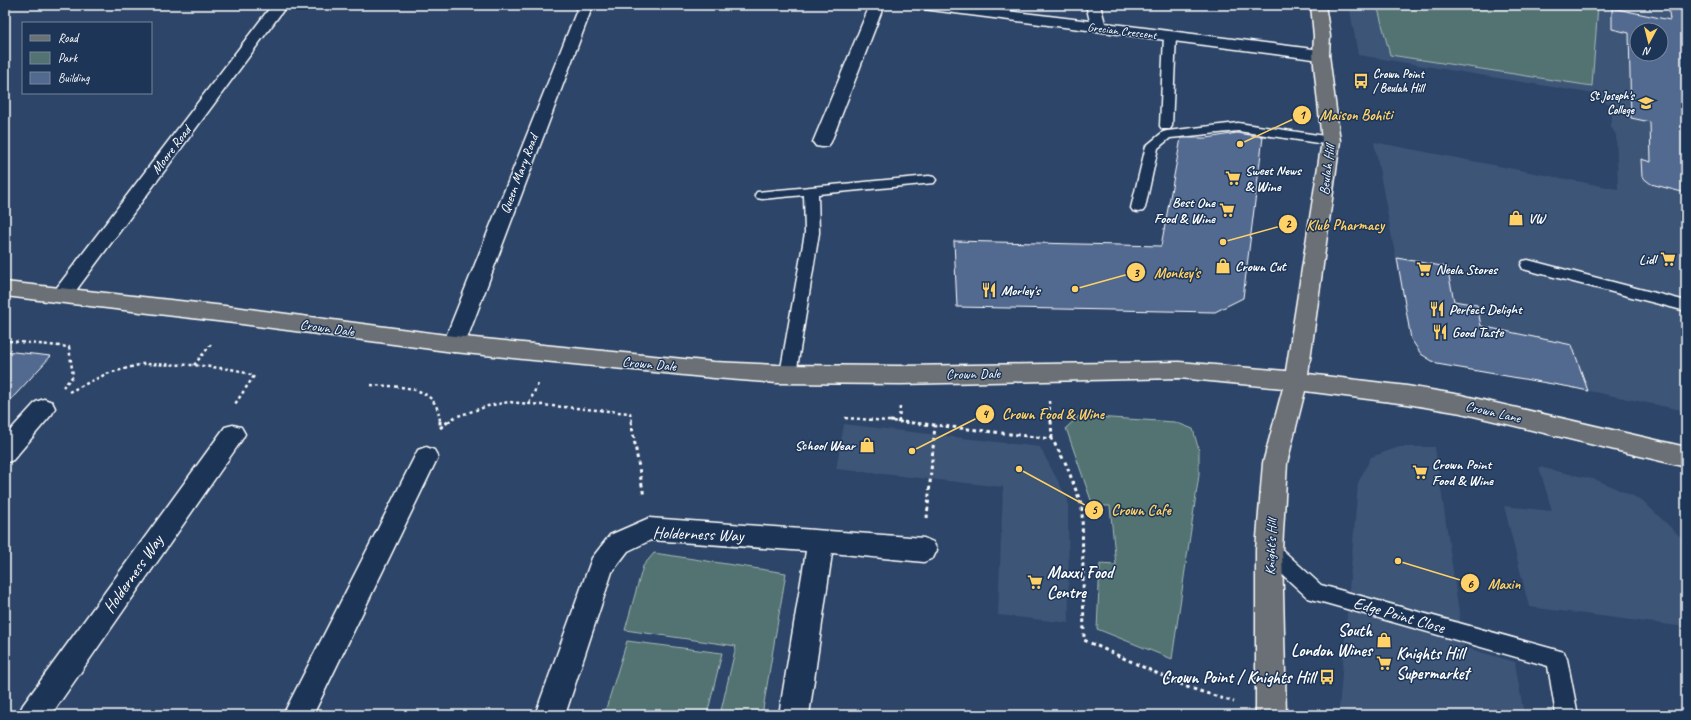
<svg xmlns="http://www.w3.org/2000/svg" width="1691" height="720" font-family="Caveat,sans-serif">
<rect width="100%" height="100%" fill="#2d4568"/>
<filter id="ink" filterUnits="userSpaceOnUse"><feTurbulence type="fractalNoise" baseFrequency=".025" numOctaves="2"/><feDisplacementMap in="SourceGraphic" scale="8" xChannelSelector="R" yChannelSelector="G"/><feConvolveMatrix kernelMatrix="1 2 1 2 8 2 1 2 1" color-interpolation-filters="sRGB"/></filter>
<g filter="url(#ink)">
<path fill="#3c5477" fill-rule="evenodd" d="M1349,5H1686V411L1570,387L1437,364L1421,354L1411,339L1374,142L1618,189L1616,135L1611,127V104L1601,102L1600,95L1358,55ZM1637,30H1661V54H1637Z
M844,424L1040,447L1068,500L1069,623L998,615L1003,487L836,469Z
M1399,447H1435L1464,647L1515,662L1524,715H1356L1339,709L1358,483L1371,457Z
M1539,467L1597,480L1642,500L1686,542V627L1529,607L1504,506L1552,511Z"/>
<path fill="#537372" stroke="#a9b9b8" d="M1377,5H1598L1592,86L1390,55Z
M1079,416L1175,422L1193,429L1199,451V475L1172,659L1097,629L1100,564L1116,565L1110,506H1093L1066,428Z
M654,553L786,573L762,715H720L736,646L625,630L643,566Z
M627,641L722,653L707,715H604Z"/>
<path fill="#536a90" stroke="#fff" fill-rule="evenodd" d="M1668,5H1686V193L1651,184L1642,177L1641,159L1651,162L1650,122L1631,118L1629,33L1612,29V8L1670,20ZM1637,30H1661V54H1637Z
M1237,133L1263,137L1243,298L1215,312L957,307L954,241L1161,246L1181,138H1207Z
M1397,258L1447,267L1454,301L1477,305L1481,326L1572,345L1588,391L1570,387L1437,364L1421,354L1411,339Z
M5,351L51,356L5,406Z"/>
<g fill="none" stroke-linecap="round" stroke-linejoin="round">
<g stroke="#fff" stroke-width="3">
<path id="lane" d="M1170,33L1176,36L1172,126L1170,129H1162L1160,126L1164,36Z
M1238,123L1331,137L1335,138L1337,141L1335,144L1331,145L1238,131L1170,138L1158,148L1145,208L1143,211L1138,212L1133,211L1131,208L1146,146L1163,132L1167,131Z
M929,176L934,177L936,180L934,183L818,194L819,233L796,374L794,378L788,380L782,378L780,374L805,233L804,195L762,199L757,198L755,195L757,192Z
M1528,260L1686,301V311L1523,269L1521,265L1523,261Z
M1269,542L1276,544L1321,585L1564,652L1567,659L1578,715H1556L1548,666L1308,598L1262,556L1260,550L1262,544Z"/>
</g>
<g stroke="#fff" stroke-width="3">
<path id="street" d="M272,5H287L69,300L62,302L55,300L52,295L55,290Z
M579,5H593L465,344L462,350L454,352L446,350L443,344Z
M870,5H884L831,142L828,146L822,147L816,146L813,142Z
M916,5H958L1090,21L1086,5H1100L1105,23L1321,50L1327,52L1329,55L1327,58L1321,60L923,9L918,8Z
M44,399L52,402L55,408L52,414L13,460L5,463V436L36,402Z
M233,425L241,427L245,434L241,441L51,715H18L23,705L225,427Z
M426,447L434,450L438,457L313,715H283L418,450Z
M649,518L924,538L933,542L937,550L933,558L924,562L832,553L809,715H779L806,551L651,540L628,551L612,572L565,715H535L592,558L610,535Z"/>
</g>
<g stroke="#fff" stroke-width="3">
<path id="primary" d="M1311,5H1325L1330,36L1329,55L1340,141L1308,374L1407,386L1461,395L1686,447V467L1461,413L1407,404L1305,391L1287,463L1282,550L1286,715H1256V550L1263,463L1283,388L1179,378L901,384L777,383L714,378L454,352L234,323L5,296V282L234,307L454,336L714,362L777,365L901,366L1179,362L1286,371L1322,141L1313,55L1314,36Z"/>
</g>
<path stroke="#fff" stroke-width="2.5" stroke-dasharray="3 3" stroke-linecap="butt" d="M9,341L69,347L73,376L63,387
M194,365L213,342
M371,385C400,387 438,384 440,422
M69,392L106,374L142,364L194,365L237,370L254,376L235,404
M1049,401L1051,422
M529,403L539,382
M845,418L903,422
M448,422L455,417L488,406L509,402L630,413L632,422
M899,422L900,406"/>
<path stroke="#fff" stroke-width="3" stroke-dasharray="3.5 3.5" stroke-linecap="butt" d="M440,421V427
M631,421L644,497
M890,421L935,425L1052,439L1066,464L1082,506L1084,640L1187,687L1234,702
M1051,421L1052,439
M440,428L449,421
M927,518L935,425"/>
<use href="#lane" fill="#1d3557" fill-rule="evenodd"/>
<use href="#street" fill="#1d3557" fill-rule="evenodd"/>
<use href="#primary" fill="#6a7074" fill-rule="evenodd"/>
</g>
</g>
<defs>
<g id="bus-bare" transform="scale(1.2)"><path d="M-5-6H5V4H4V6H2V4H-2V6H-4V4H-5ZM-3.5-4V0h7V-4ZM-3.5 1.2v1.5H-2V1.2ZM2 1.2v1.5H3.5V1.2Z" fill="#ffd166" stroke="#1d3557" stroke-width="2.5" paint-order="stroke"/></g>
<g id="school-bare" transform="scale(1.2)"><path d="M0-5L7-2L0 1L-7-2ZM-4 1L0 2.5L4 1V4Q0 6-4 4Z" fill="#ffd166" stroke="#1d3557" stroke-width="2.5" paint-order="stroke"/></g>
<g id="supermarket-bare" transform="scale(1.2)"><path d="M-6-5.5h2.5l.6 2H6L4.5 2H-2.5L-4.4-4H-6ZM-1.5 3.2a1.3 1.3 0 1 0 .1 0ZM3 3.2a1.3 1.3 0 1 0 .1 0Z" fill="#ffd166" stroke="#1d3557" stroke-width="2.5" paint-order="stroke"/></g>
<g id="shop-bare" transform="scale(1.2)"><path d="M-5-2.5h2.3a2.7 3.5 0 0 1 5.4 0H5L5.5 6h-11ZM-1.5-2.5h3a1.5 2.3 0 0 0-3 0Z" fill="#ffd166" stroke="#1d3557" stroke-width="2.5" paint-order="stroke"/></g>
<g id="restaurant-bare" transform="scale(1.2)"><path d="M-5-6h1v4h1v-4h1v4h1v-4h1v5L-1.5 .5V6h-2V.5L-5-1ZM5-6V6H3V1.5H1.5Q1.5-4 5-6Z" fill="#ffd166" stroke="#1d3557" stroke-width="2.5" paint-order="stroke"/></g>
</defs>
<g fill-rule="evenodd">
<use href="#bus-bare" x="1361" y="81"/>
<use href="#school-bare" x="1646" y="103"/>
<use href="#supermarket-bare" x="1233" y="178"/>
<use href="#supermarket-bare" x="1227" y="210"/>
<use href="#shop-bare" x="1516" y="218"/>
<use href="#supermarket-bare" x="1668" y="259"/>
<use href="#shop-bare" x="1223" y="266"/>
<use href="#supermarket-bare" x="1424" y="269"/>
<use href="#restaurant-bare" x="989" y="290"/>
<use href="#restaurant-bare" x="1437" y="309"/>
<use href="#restaurant-bare" x="1440" y="332"/>
<use href="#shop-bare" x="867" y="445"/>
<use href="#supermarket-bare" x="1420" y="472"/>
<use href="#supermarket-bare" x="1035" y="582"/>
<use href="#shop-bare" x="1384" y="640"/>
<use href="#supermarket-bare" x="1384" y="663"/>
<use href="#bus-bare" x="1327" y="677"/>
</g>
<g text-anchor="middle" dominant-baseline="central" stroke-width="3" stroke-linejoin="round" paint-order="stroke">
<g font-size="12" fill="#fff" stroke="#1d3557">
<text transform="translate(1122 31) rotate(7)">Grecian Crescent</text>
</g>
<g font-size="12" font-weight="bold" fill="#fff" stroke="#1d3557" text-anchor="start">
<text x="1373" y="74">Crown Point<tspan x="1373" dy="14">/ Beulah Hill</tspan></text>
<text x="1634" y="96" text-anchor="end">St Joseph's<tspan x="1634" dy="14">College</tspan></text>
</g>
<g font-size="14" fill="#fff" stroke="#1d3557">
<text transform="translate(171 150) rotate(-53)">Moore Road</text>
<text transform="translate(1327 170) rotate(-83)">Beulah Hill</text>
<text transform="translate(519 174) rotate(-69)">Queen Mary Road</text>
<text transform="translate(327 328) rotate(8)">Crown Dale</text>
<text transform="translate(649 364) rotate(5)">Crown Dale</text>
<text transform="translate(973 374) rotate(-1)">Crown Dale</text>
<text transform="translate(1493 412) rotate(13)">Crown Lane</text>
<text transform="translate(1271 547) rotate(-88)">Knight's Hill</text>
</g>
<g font-size="14" font-weight="bold" fill="#fff" stroke="#1d3557" text-anchor="start">
<text x="1245" y="170">Sweet News<tspan x="1245" dy="16">&amp; Wine</tspan></text>
<text x="1215" y="202" text-anchor="end">Best One<tspan x="1215" dy="16">Food &amp; Wine</tspan></text>
<text x="1528" y="218">VW</text>
<text x="1656" y="259" text-anchor="end">Lidl</text>
<text x="1235" y="266">Crown Cut</text>
<text x="1436" y="269">Neela Stores</text>
<text x="1001" y="290">Morley's</text>
<text x="1449" y="309">Perfect Delight</text>
<text x="1452" y="332">Good Taste</text>
<text x="855" y="445" text-anchor="end">School Wear</text>
<text x="1432" y="464">Crown Point<tspan x="1432" dy="16">Food &amp; Wine</tspan></text>
</g>
<g font-size="17" fill="#fff" stroke="#1d3557">
<text transform="translate(698 534) rotate(2)">Holderness Way</text>
<text transform="translate(133 574) rotate(-55)">Holderness Way</text>
<text transform="translate(1399 615) rotate(16)">Edge Point Close</text>
</g>
<g font-size="17" font-weight="bold" fill="#fff" stroke="#1d3557" text-anchor="start">
<text x="1047" y="572">Maxxi Food<tspan x="1047" dy="20">Centre</tspan></text>
<text x="1372" y="630" text-anchor="end">South<tspan x="1372" dy="20">London Wines</tspan></text>
<text x="1396" y="653">Knights Hill<tspan x="1396" dy="20">Supermarket</tspan></text>
<text x="1315" y="677" text-anchor="end">Crown Point / Knights Hill</text>
</g>
</g>
<path fill="none" stroke="#ffd166" stroke-width="1.5" d="M1240 144L1302 115M1223 242L1288 224M1075 289L1136 272M912 451L985 414M1019 469L1094 510M1398 561L1470 583"/>
<g fill="#ffd166" stroke="#1d3557" stroke-width="1.5">
<circle cx="1240" cy="144" r="4"/>
<circle cx="1223" cy="242" r="4"/>
<circle cx="1075" cy="289" r="4"/>
<circle cx="912" cy="451" r="4"/>
<circle cx="1019" cy="469" r="4"/>
<circle cx="1398" cy="561" r="4"/>
<circle cx="1302" cy="115" r="10"/>
<circle cx="1288" cy="224" r="10"/>
<circle cx="1136" cy="272" r="10"/>
<circle cx="985" cy="414" r="10"/>
<circle cx="1094" cy="510" r="10"/>
<circle cx="1470" cy="583" r="10"/>
</g>
<g font-size="12" text-anchor="middle" font-weight="bold" fill="#111">
<text x="1302" y="119">1</text>
<text x="1288" y="228">2</text>
<text x="1136" y="277">3</text>
<text x="985" y="418">4</text>
<text x="1094" y="514">5</text>
<text x="1470" y="588">6</text>
</g>
<g font-size="15" text-anchor="middle" font-weight="bold" fill="#ffd166" stroke="#1d3557" stroke-width="3" stroke-linejoin="round" paint-order="stroke">
<text x="1356" y="120">Maison Bohiti</text>
<text x="1345" y="230">Klub Pharmacy</text>
<text x="1177" y="278">Monkey's</text>
<text x="1053" y="419">Crown Food &amp; Wine</text>
<text x="1141" y="515">Crown Cafe</text>
<text x="1504" y="589">Maxin</text>
</g>
<rect width="1691" height="720" fill="none" stroke="#1d3557" stroke-width="20"/>
<rect x="10" y="10" width="1671" height="700" fill="none" stroke="#fff" stroke-width="1.5" filter="url(#ink)"/>
<rect x="22" y="22" width="130" height="72" fill="#1d3557" stroke="#77869a"/>
<rect x="30" y="35" width="20" height="6" fill="#6a7074" stroke="#77869a"/>
<text x="58" y="42" font-size="12" fill="#ffffff">Road</text>
<rect x="30" y="52" width="20" height="12" fill="#537372" stroke="#77869a"/>
<text x="58" y="62" font-size="12" fill="#ffffff">Park</text>
<rect x="30" y="72" width="20" height="12" fill="#536a90" stroke="#77869a"/>
<text x="58" y="82" font-size="12" fill="#ffffff">Building</text>
<g transform="translate(1649 42) rotate(187)"><circle r="19" fill="#1d3557" stroke="#77869a"/>
<path d="M0-3L7 15L0 10L-7 15Z" fill="#ffd166"/>
<text y="-6" font-size="11" font-weight="bold" text-anchor="middle" fill="#ffffff">N</text>
</g>
</svg>
